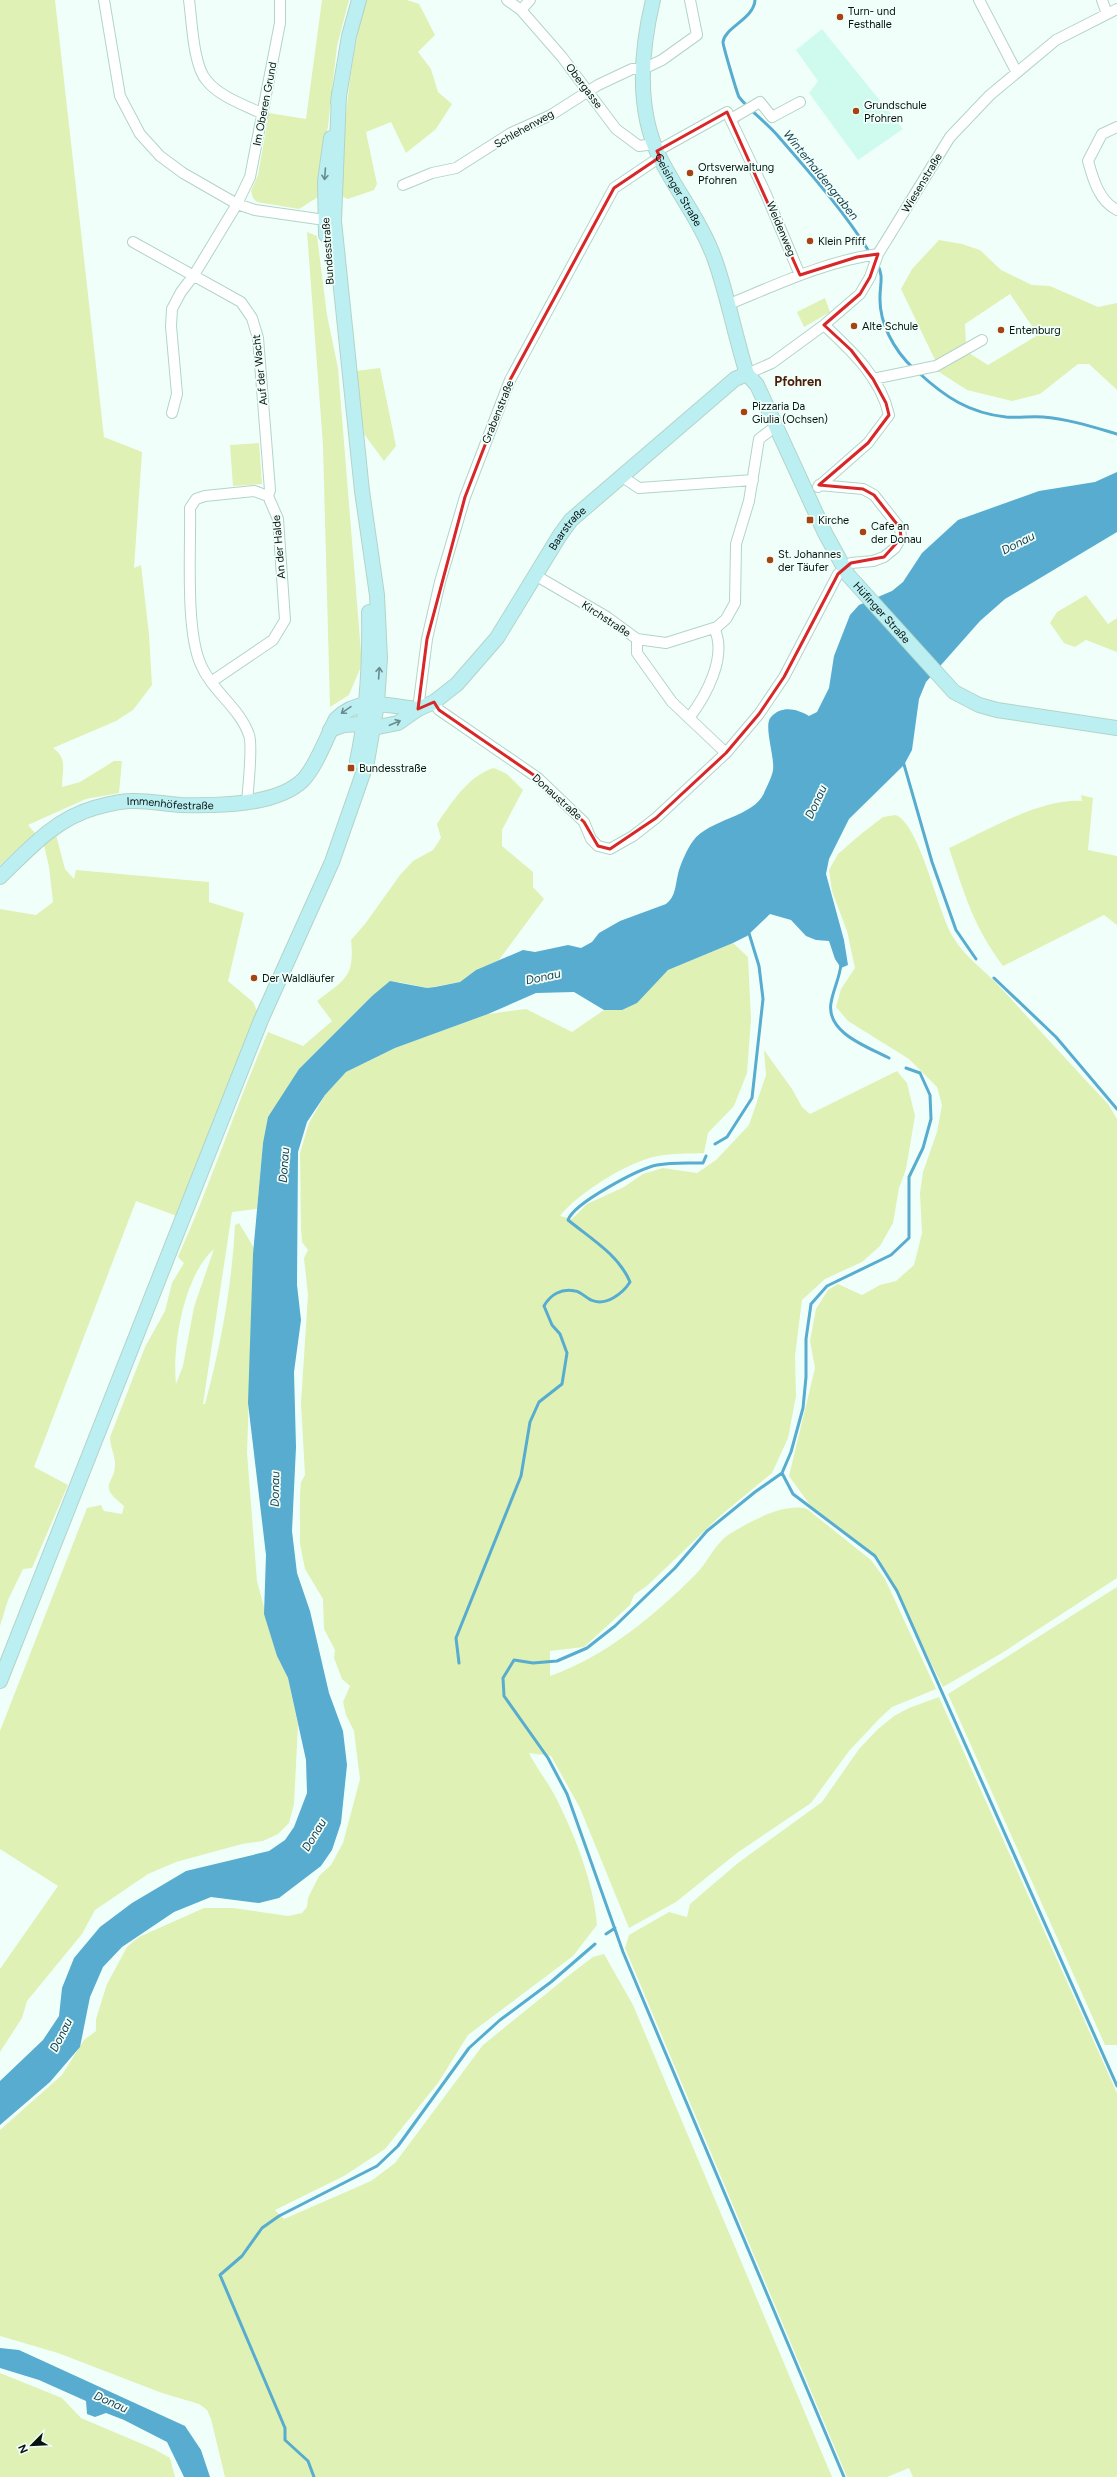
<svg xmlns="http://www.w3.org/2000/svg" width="1117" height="2477" font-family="Figtree,sans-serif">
<rect width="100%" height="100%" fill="#f1fffa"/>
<path fill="#cefbed" d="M822,29L903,129L858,160L809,93L818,81L796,50Z"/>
<path fill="#dff1b5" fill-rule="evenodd" d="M0,0H55L104,437L142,452L134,568L141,565L149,634L152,685L133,710L116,721L53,748C68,758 62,771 62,787L80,782L114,761H122L119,793L86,799L28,825L35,833L0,865Z
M322,0H349L337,46L328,126L320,166L318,197L299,209L257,202L253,198L251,191L258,175L269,113L306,119Z
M366,0H407L419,4L435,35L418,52L431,69L438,92L452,104L436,129L406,153L391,122L366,132L377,184L374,190L348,199L341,196C344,129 348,65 366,0Z
M307,232L317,236L327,315L338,368L362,664L349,695L330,707L323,445Z
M939,240L962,244L980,250L1001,270L1032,285L1050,286L1098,307L1117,303V390L1089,364H1078L1040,394L1012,401L967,390L936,370L969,353L988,365L1038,335L1010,294L965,324L966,347L936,362L901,289L912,269Z
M825,298L830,312L804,327L797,312Z
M380,368L396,446L384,461L364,434L356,371Z
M259,443L262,484L233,486L230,445Z
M1086,595L1108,624L1117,618V652L1086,640L1075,647L1064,643L1050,623L1057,612Z
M494,768L507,774L523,790L502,830V846L533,872V887L544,899L499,960L476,970L460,982L427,988L399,982L372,996L299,1069L263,1143L257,1209L232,1212L203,1404H205C221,1345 232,1285 235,1225L239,1223L254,1248L247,1453L257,1581L277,1656L288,1678L298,1725L294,1804L289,1823L278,1834L263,1841L242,1844L176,1862L148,1874L95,1910L82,1934L27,2001L22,2018L0,2052V1969L58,1886L0,1849V1731L87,1508L101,1505L104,1511L122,1514L124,1506C95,1483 116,1486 115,1462C114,1453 110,1446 110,1437L145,1347L165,1311L172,1283L184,1263L178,1257C211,1183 236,1106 268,1032L303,1046L332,1021L317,1001C344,980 355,978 351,940L365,924L400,875L413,861L433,850L441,838L437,824C451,803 469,775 494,768ZM214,1249L194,1307L183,1366L176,1384C172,1346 184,1275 214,1249Z
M1081,795L1093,798L1088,850L1117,856V925L1104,915L1003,966C973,926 965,895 949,848C987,831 1040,798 1082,801Z
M896,815C920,825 938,913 953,937C965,957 983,969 999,986C1035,1025 1071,1065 1108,1104L1117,1119V1578L1002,1653L943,1687L878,1557L810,1505L789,1476L815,1368L810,1341L816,1309L828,1290L838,1284L862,1295L880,1285L896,1281L914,1265L922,1233L920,1193L923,1172L937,1132L942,1105L937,1087L909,1059L848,1021L836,1007L841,989L855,968L847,931L832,891L829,870L838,854L861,834L883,817Z
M56,835L65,869L74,879L76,870L209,882V902L244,913L228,981L253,1002L258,1013L177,1216L136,1201L34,1467L68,1485L32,1568L23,1569L8,1600L0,1626V909L36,915L53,902L49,867L44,845Z
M733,943L748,957L751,1019L747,1073L734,1106L708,1133L704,1153C689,1154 673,1153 658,1156C629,1161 578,1193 560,1216L572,1219L587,1204L624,1187L643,1174L663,1168L697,1173L716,1160L749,1125L766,1075L764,1050L792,1089L802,1107L810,1114L897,1071L907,1083L915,1116L906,1169L899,1188L893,1223L880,1246L862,1262L825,1279L802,1300L795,1356L796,1396L788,1438L772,1473L720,1516L648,1585L634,1595L630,1605L584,1647L550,1651V1676C605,1657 655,1615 696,1574C708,1562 714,1545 728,1535C747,1523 784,1502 807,1509L871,1560L885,1579L936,1689L892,1707L880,1718L849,1751L811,1803L737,1853L676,1902L629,1928L580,1808L551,1756L529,1753C537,1769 548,1782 556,1798C575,1835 594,1884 597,1925L573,1956L468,2035L438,2083L385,2149L344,2176L275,2210L284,2219L371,2181L395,2163L483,2045L568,1976L593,1957L604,1954L633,2005L832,2477H225L211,2419L207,2410L199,2404L162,2393L58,2353L0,2336V2130L62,2075L84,2040L96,2031V2019L107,1984L127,1947L139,1937L204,1908H233L288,1916L302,1913L307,1907L308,1898L319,1876L331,1865L343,1843L360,1779L354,1731L346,1715L343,1702L350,1686L342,1679L334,1658L335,1650L324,1629L323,1599L305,1569L300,1544V1495L301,1482L305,1475L301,1403L308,1295L304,1258L308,1250L302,1242L301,1228L300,1153L309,1123L325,1095L346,1072L395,1048L488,1014L526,1009L572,1032L604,1010H622L668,970Z
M1117,1587V2045H1105L948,1694Z
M939,1697L1117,2093V2477H913L909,2468L887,2477H847L625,1948L629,1935L669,1912L687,1917L690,1904L738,1863L822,1802L859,1749L877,1730L894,1716L909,1708Z
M0,2373L62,2398L81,2418L154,2449L170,2458L175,2477H0Z"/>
<path fill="#57accf" d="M1117,472V532L1005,599L980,621L926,682L919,699L912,750L904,765L849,819L829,859L826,874L844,940L848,965L841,968L835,959L829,941L816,940L806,936L791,920L770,914L747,936L733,943L668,970L637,1003L622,1010H604L574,992L536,993L488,1014L395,1048L346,1072L325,1095L307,1122L298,1152L297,1285L301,1320L294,1372L296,1447L292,1531L297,1573L310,1611L329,1693L343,1731L347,1765L341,1823L332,1850L321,1866L279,1898L259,1903L211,1897L174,1912L122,1947L103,1967L90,1997L80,2047L50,2082L0,2125V2081L43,2040L59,2016L62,1988L74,1958L100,1927L132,1903L186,1871L269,1851L285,1840L294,1827L307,1793L306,1760L288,1678L277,1656L264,1614L266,1555L248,1403L253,1254L263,1143L268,1117L299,1069L372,996L390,981L427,988L435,987L460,982L476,970L523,950L535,952L568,945L581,948L592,942L599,933L620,921L666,904C676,896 675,886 678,874C680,865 687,849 693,841C709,819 754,817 764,793C767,786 772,777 773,770C775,757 763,725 771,717C782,705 797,709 809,716L817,712L829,688L834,656L850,615L859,605L892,591L903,582L922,553L958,520L1039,491L1095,482Z
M0,2348L19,2350L185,2426L201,2450L210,2477H184L167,2442L124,2420L106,2413L95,2417L87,2414L86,2401L39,2380L0,2368Z"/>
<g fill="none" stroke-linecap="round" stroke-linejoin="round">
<path stroke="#57accf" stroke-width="3" d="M755,0C754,19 725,27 723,42C723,46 737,93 739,97C750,111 766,122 778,136C810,173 844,211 870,253
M877,264C884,275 880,284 880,297C879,323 894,350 913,368
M919,373C945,397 969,413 1006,417C1019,418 1031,416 1043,417C1068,419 1093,427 1117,434
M903,761L932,862L956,930L976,959
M841,964C840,977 833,990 831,1003C826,1033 868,1047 889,1058
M994,978L1056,1037L1117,1109
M715,1144L727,1137L752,1098L763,999L759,966L748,930
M782,1473L793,1494L875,1556L897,1591L1117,2086
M459,1663L456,1638L521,1476L530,1422L539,1402L562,1384L567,1353L560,1334L552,1325L544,1306C550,1295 561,1288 575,1291C580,1291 586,1298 591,1300C606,1307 623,1293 630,1282C619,1255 590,1238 568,1220C574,1203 638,1169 657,1165C672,1162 688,1163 703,1163L706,1156
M606,1934L615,1928
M314,2477L308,2461L285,2440V2428L220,2275L242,2256L262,2228L279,2216L377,2166L398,2146L469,2048L500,2020L551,1982L595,1944
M844,2477L623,1952L567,1794L548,1758L504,1696L503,1678L514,1660L533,1663L557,1661L587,1648L615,1626L675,1568L707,1531L755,1492L782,1473L791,1452L803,1408L806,1377V1339L811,1304L827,1286L891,1255L909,1238V1177L923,1148L931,1119L930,1095L920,1073L906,1068"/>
<g stroke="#b2d4c9" stroke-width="12">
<path id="street" d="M104,0L120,96L140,134L160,156L183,173L237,204L255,210L332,221
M189,0C192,21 193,66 207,81C220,97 245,105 263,114
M507,0L521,10L562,57L616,129L639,146L655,144
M979,0L1016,71
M1102,0L1107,14
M521,10L530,0
M731,119L760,102L772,117L800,102
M1117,127L1102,134L1088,161C1093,179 1099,201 1117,210
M657,151L727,112L765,192L800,275
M403,185L432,173L456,168L511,133L551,115L598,85L632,69H643L662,60L697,35L690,0
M133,242L241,302L252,318L258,338L270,490L268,496
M727,305C776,285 826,261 878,254
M747,374L772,363L824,325L860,294L870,277L878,254L950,137L990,95L1056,40L1117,9
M873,379L936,366L982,340
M172,413L177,394L171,326L172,309L181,292L194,275L237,204L250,177L280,23V0
M621,476L639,488L753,480
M818,487L868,443L889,415C881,378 851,350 824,325
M535,575L607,617L637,639L666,643L717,627L726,619L735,603L736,544L749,501L759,439L776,426
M637,639V653L672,702L726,753
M211,682L273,640L285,620L278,519L268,496L254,491L205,496L196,499L190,508C191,549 185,630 201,665C212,691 240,708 249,735C253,746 248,788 247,802
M434,702L439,710L538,778L584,822L591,839L598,846L610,849L633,836L656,818L726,753L759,714L784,677L838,574L851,563L873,561L884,557L895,548L901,538L900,528L874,495L863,489L819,485
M418,709L427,639L440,582L465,497L510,380L614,188L660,157
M689,718C706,696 728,656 714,628"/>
</g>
<g stroke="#b2d4c9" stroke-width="16">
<g id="secondary">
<path id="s1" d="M653,0C641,50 636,110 660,158C677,192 702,223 715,260C728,297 735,336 747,374"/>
<path d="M338,102L349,36L359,0"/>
<path d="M326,235L325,181L331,138"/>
<path id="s2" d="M747,374L757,385L825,533L848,575L954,692L979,705L997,710L1117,728"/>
<path id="s3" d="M330,730L344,725L360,724L378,727L398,723L418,709L434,702L457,684L497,638L560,535L571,520L735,379L747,374"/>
<path d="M357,761C368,711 370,663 369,612"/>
<path id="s4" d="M0,877C28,850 55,819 94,808C105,805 119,801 130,801C147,800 164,804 181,805C216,806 277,806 303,780C316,767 327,736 336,719C361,695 387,706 418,709"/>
<path d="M0,1681L261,1020L332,862L367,762L377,704L380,658L377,595L362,491L334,221L339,94"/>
</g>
</g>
<use href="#street" stroke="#fff" stroke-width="10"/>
<use href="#secondary" stroke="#bceff2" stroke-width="14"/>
</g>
<defs><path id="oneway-shaft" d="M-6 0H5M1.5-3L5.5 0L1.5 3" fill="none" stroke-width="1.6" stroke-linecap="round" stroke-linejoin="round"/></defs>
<g stroke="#6b8c8c">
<use href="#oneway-shaft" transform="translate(325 174) rotate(94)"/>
<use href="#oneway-shaft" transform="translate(379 673) rotate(-86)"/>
<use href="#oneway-shaft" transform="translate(346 710) rotate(145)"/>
<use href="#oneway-shaft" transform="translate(395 723) rotate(-23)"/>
</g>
<path fill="none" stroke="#d62828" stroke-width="3" stroke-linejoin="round" d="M727,112L800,275L857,257L878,254L870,277L860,294L824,325L851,350L873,379L886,403L889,415L868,443L819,485L863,489L874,495L900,528L901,538L884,557L851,563L838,574L784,677L759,714L726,753L656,818L610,849L598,846L584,822L538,778L439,710L434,702L418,709L427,639L465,497L510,380L614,188L660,157L657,151Z"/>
<g fill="#a74213" stroke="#f1fffa" stroke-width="1.5">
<circle cx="840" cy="17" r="4"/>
<circle cx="856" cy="111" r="4"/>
<circle cx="690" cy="173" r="4"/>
<circle cx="810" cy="241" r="4"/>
<circle cx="854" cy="326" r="4"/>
<circle cx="1001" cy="330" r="4"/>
<circle cx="744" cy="412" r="4"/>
<rect x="806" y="516" width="8" height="8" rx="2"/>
<circle cx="863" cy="532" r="4"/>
<circle cx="770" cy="560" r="4"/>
<rect x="347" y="764" width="8" height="8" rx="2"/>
<circle cx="254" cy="978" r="4"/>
</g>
<g text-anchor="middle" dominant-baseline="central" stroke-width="3.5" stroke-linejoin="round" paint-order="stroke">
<g font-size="11" fill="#07130f" stroke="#f1fffa" text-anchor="start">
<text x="848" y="11">Turn- und<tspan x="848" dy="13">Festhalle</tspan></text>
<text x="864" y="105">Grundschule<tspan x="864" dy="13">Pfohren</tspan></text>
<text x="698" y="167">Ortsverwaltung<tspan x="698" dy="13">Pfohren</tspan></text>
<text x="818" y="241">Klein Pfiff</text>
<text x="862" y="326">Alte Schule</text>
<text x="1009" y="330">Entenburg</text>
<text x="752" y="406">Pizzaria Da<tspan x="752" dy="13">Giulia (Ochsen)</tspan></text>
<text x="818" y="520">Kirche</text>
<text x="871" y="526">Cafe an<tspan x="871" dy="13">der Donau</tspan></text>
<text x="778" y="554">St. Johannes<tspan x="778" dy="13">der Täufer</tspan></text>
<text x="359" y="768">Bundesstraße</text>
<text x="262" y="978">Der Waldläufer</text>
</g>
<g font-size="11" fill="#07130f" stroke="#f1fffa">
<text transform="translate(584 86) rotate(53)">Obergasse</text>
<text transform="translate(265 104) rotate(-79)">Im Oberen Grund</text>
<text transform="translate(524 129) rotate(-29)">Schlehenweg</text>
<text transform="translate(922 183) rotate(-59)">Wiesenstraße</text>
<text stroke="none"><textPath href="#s1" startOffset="198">Geisinger Straße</textPath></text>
<text transform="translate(781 229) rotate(67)">Weidenweg</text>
<text transform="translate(328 251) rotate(-94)">Bundesstraße</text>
<text transform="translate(260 370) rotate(-96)">Auf der Wacht</text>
<text transform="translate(498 412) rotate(-68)">Grabenstraße</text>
<text stroke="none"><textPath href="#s3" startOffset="332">Baarstraße</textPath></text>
<text transform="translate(279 547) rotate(-95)">An der Halde</text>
<text stroke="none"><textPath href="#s2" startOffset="276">Hüfinger Straße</textPath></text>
<text transform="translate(606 619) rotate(33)">Kirchstraße</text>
<text transform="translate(557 797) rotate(42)">Donaustraße</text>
<text stroke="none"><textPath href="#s4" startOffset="195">Immenhöfestraße</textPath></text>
</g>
<g font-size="12" font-style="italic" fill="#1a4050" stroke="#f1fffa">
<text transform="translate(821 175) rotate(51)">Winterhaldengraben</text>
<text transform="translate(1018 543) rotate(-27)">Donau</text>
<text transform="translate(816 802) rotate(-65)">Donau</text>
<text transform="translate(543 977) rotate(-12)">Donau</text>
<text transform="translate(284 1165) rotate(-86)">Donau</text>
<text transform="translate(275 1489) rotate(-89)">Donau</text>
<text transform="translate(314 1835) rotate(-59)">Donau</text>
<text transform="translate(61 2035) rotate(-63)">Donau</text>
<text transform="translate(111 2402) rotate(24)">Donau</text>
</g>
<g font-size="13" font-weight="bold" fill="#4d1c08" stroke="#f1fffa">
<text x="798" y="381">Pfohren</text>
</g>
</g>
<g transform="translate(32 2445) rotate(246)" stroke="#f1fffa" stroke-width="3" paint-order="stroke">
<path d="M0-3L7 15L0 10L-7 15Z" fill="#07130f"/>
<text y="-6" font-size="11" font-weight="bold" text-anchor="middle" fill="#07130f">N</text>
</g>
</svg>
